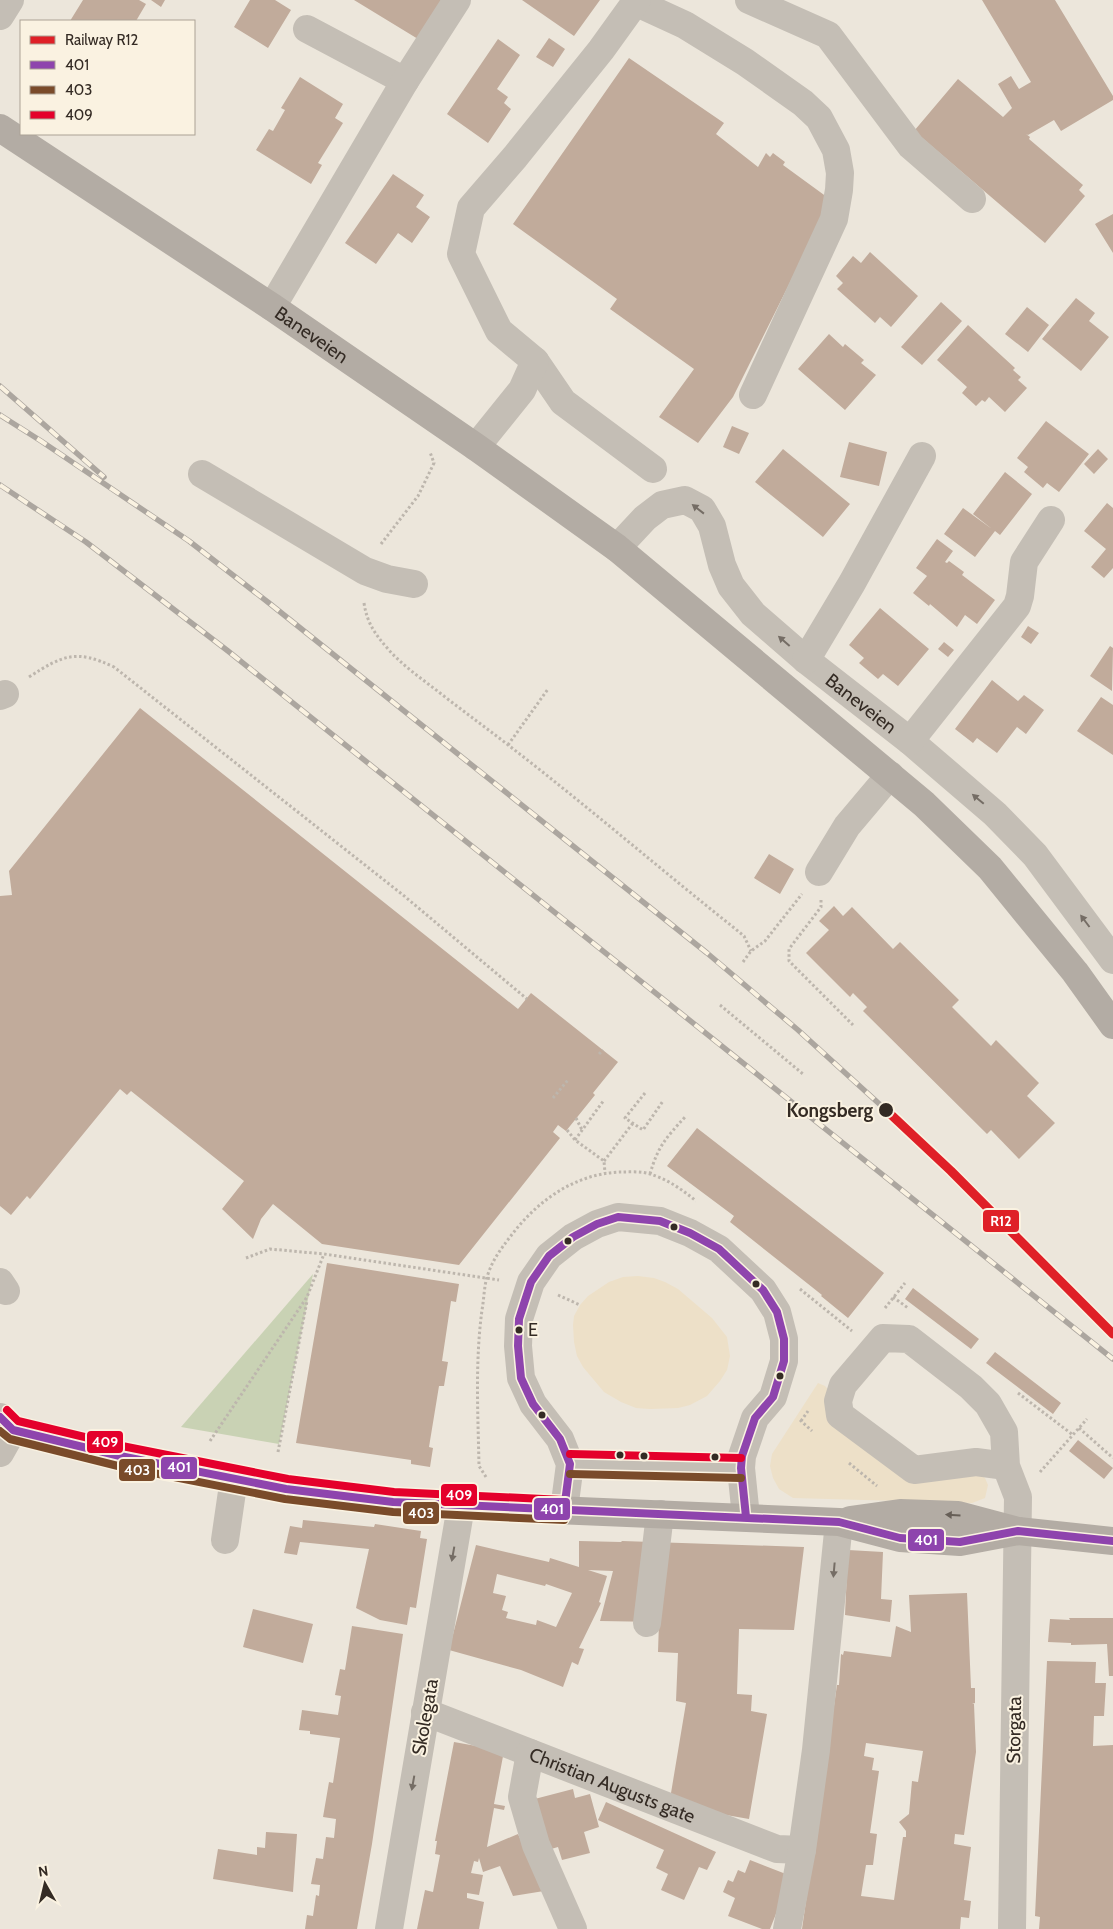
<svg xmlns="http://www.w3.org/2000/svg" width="1113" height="1929" font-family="Cabin,sans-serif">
<rect width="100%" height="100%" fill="#ece6db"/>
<path fill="#c9d2b4" d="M313,1274L279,1444L181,1427Z"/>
<path fill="#ede0c8" d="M638,1276L654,1278L665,1282L678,1289L712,1318L727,1337L730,1356L727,1370L720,1381L707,1396L690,1405L678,1408L650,1409L636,1408L621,1402L604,1392L583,1367L577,1356L574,1342L573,1325L574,1316L580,1305L588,1296L609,1282L623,1277Z
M818,1383L825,1386L907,1478L978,1472L985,1478L988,1485L985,1498L972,1503L793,1498L779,1489L773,1478L770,1466L772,1454Z"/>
<path fill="#c1ab9b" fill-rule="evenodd" d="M83,0H139L146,4L136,21H70Z
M151,0H165L161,7Z
M250,0H275L291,10L268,48L234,27Z
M354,0H443L418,39Z
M522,0H600L574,36Z
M982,0H1055L1113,96V100L1061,131L1054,120L1028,135L1026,134L1030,137L1029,139L1083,185L1079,190L1085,196L1045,243L914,131L958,79L1003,117L1012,108L998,84L1011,76L1019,89L1031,82Z
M549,38L565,49L553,67L536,57Z
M498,39L520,55L497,89L508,97L504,103L511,109L488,143L447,114Z
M629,58L724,123L716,134L758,167L766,153L770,157L773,153L785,162L783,165L831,200L733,397L698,443L659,417L694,369L610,309L617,299L513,224Z
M300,77L343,104L335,118L343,123L318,163L322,165L311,184L256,150L269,129L273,131L285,110L281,108Z
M393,174L424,195L416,207L430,217L412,243L398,233L376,264L345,243Z
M1113,214V253L1095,224Z
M870,252L918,296L891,327L880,317L875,323L837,289L843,283L836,276L853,256L861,263Z
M1076,298L1095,313L1089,321L1109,337L1081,371L1042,339Z
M941,302L962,321L922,365L901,347Z
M1027,307L1049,325L1028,352L1005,334Z
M968,325L1015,368L1013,370L1021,377L1018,380L1027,388L1005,412L989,397L985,402L982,400L976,406L962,393L967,387L937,360Z
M829,334L843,347L845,344L864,360L861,363L876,375L845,410L798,369Z
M1046,421L1089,454L1059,492L1047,483L1043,488L1024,472L1028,467L1017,458Z
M732,426L749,433L739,454L723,447Z
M849,442L887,452L879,486L840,477Z
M783,449L850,504L823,537L755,482Z
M1098,449L1108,459L1094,474L1084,464Z
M1005,472L1032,494L1000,535L995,531L975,557L944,534L963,508L992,529L973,514Z
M1107,503L1113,508V568L1104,578L1091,567L1106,549L1084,531Z
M937,539L953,551L945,562L947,563L949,561L964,572L962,575L995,600L977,624L965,615L957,627L930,604L929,606L913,593L927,576L916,568Z
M880,608L929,649L898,686L883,674L878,679L859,663L864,658L849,645Z
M1028,626L1039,633L1031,644L1021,637Z
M944,642L954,650L948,657L938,649Z
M1110,646L1113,648L1112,691L1090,676Z
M992,680L1018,701L1024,695L1044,710L1026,734L1017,727L997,753L977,738L973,743L955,729Z
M1101,697L1113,705V755L1077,731Z
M140,708L518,1009L531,993L618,1062L593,1093L595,1095L566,1131L558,1125L553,1132L560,1138L459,1265L322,1244L273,1204L261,1219L253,1239L222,1209L244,1181L131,1091L127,1095L120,1089L30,1199L27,1196L11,1215L0,1206V896L12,895L9,871Z
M769,854L794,869L780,894L754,878Z
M834,906L843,916L852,907L893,949L900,942L959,1000L952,1007L991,1046L996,1040L1039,1083L1027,1096L1055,1123L1019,1159L991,1130L987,1134L863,1011L867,1007L853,993L850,997L806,953L829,930L819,921Z
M697,1128L884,1273L848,1318L821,1296L822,1295L730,1222L734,1216L667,1166Z
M327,1263L459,1284L456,1302L451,1301L442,1361L448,1362L444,1386H439L429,1447L433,1448L430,1467L411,1464V1460L296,1443Z
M913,1288L979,1339L971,1349L905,1299Z
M995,1352L1061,1403L1053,1414L986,1363Z
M1078,1440L1113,1468L1104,1479L1069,1451Z
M303,1520L374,1527L375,1524L421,1531L420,1538L427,1539L416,1608L410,1607L407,1625L380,1620L356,1608L369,1549L300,1542L297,1555L284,1553L290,1526L302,1528Z
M579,1541L621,1542L622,1541L804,1547L794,1630L739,1629L737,1694L752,1695L751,1711L767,1714L749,1819L669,1805L686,1703L676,1701L678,1653L658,1652L659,1622L600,1621L613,1571L588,1570L607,1576L599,1602L601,1603L579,1648L584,1649L578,1665L572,1662L563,1687L521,1670L449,1650L476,1545L549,1562L550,1558L579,1567ZM497,1574L545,1586L546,1584L572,1593L556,1627L537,1620L536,1625L506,1618L508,1612L502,1610L506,1596L493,1593Z
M848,1550L883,1552L881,1599L892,1600L890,1622L845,1615Z
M967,1593L971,1688H975V1703L972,1704H974L976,1752L964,1835L955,1834L954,1844L971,1847L964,1900L971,1901L969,1918L961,1917L960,1929H802L837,1685H839L841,1654L843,1655L844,1651L891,1657L896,1626L911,1632L909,1595ZM866,1743L923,1751L918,1782L912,1781L909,1814L899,1822L906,1831V1837H903L894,1900L861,1896L866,1865H873L877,1834L870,1833L879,1771L872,1770L874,1758L864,1756Z
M253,1609L313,1624L303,1663L243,1647Z
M1069,1618H1113V1676H1109L1107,1644L1071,1645V1643L1048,1642L1050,1619L1070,1620Z
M352,1626L403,1634L372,1844L357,1929H305L307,1915L313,1916L316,1895L319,1896L320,1885L311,1884L316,1858L323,1859L326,1837L334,1838L336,1819L323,1817L329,1782L333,1783L340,1738L310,1734V1731L299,1730L302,1710L338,1715L341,1696L335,1695L340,1669L345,1670Z
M1047,1661L1096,1662L1095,1683H1106L1104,1716H1094L1093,1746L1113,1745V1929H1039L1040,1917L1035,1916Z
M454,1742L504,1751L494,1804L505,1806L504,1810L494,1808L487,1847L518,1834L544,1891L513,1896L500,1866L483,1872L479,1858L478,1862L474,1861L471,1873L483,1875L479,1895L467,1893V1898L484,1902L479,1929H417L425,1890L433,1892L440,1855L435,1854L437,1841H435Z
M573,1789L575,1798L590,1794L599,1827L584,1832L590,1853L562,1860L558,1847L541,1852L527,1801Z
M606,1802L716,1852L707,1870L699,1867L684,1900L661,1890L668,1874L656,1868L664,1850L598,1820Z
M266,1832L297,1834L293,1892L213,1879L218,1849L257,1855V1847L265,1848Z
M750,1860L791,1876L770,1929H762L728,1916L735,1898L723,1892L728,1880L733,1882L738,1870L745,1873Z"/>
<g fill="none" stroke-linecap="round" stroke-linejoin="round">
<path stroke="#bdb6ad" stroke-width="3" stroke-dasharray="2.5 2.5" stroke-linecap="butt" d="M381,544L418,496L434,463L430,452
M364,603C367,623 375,634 388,649C403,666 422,679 440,693C464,712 488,729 512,748C587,806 659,868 733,927L744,936L751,951
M29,677C63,655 76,649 114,667L403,895L527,999
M508,745L548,689
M821,900V907L789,949V961L853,1025
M743,962L751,951L765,941L802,894
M720,1005L803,1074
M599,1054L603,1050
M645,1093L625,1118L643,1130L663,1101
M553,1098L568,1080
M576,1118L582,1130
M567,1130L575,1140L604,1161L605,1173
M575,1140L604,1100
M604,1161L633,1123
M650,1174C658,1146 666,1138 685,1117
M246,1258L270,1249L324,1254L499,1280
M800,1289L852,1331
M558,1295L580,1305
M893,1297L908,1308
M885,1308L905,1283
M1018,1393L1073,1435
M800,1420L812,1431
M801,1421L808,1411
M1079,1428L1113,1458
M210,1441L307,1297L324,1254
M278,1452L307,1301
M849,1463L877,1486
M1040,1472L1087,1419
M486,1477L479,1466C478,1414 475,1362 482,1310C484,1299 484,1287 487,1277C492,1261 500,1250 510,1237C537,1201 574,1174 620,1172C629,1172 641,1171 650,1174C667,1179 683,1190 696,1201"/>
<g stroke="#c4beb5" stroke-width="28">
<path d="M749,0L828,35L911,146L972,199"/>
<path d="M635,2L685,25L745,62L803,103L819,118L836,150L840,173L839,190L834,219L753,395"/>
<path d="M0,16L10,0"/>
<path d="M307,29L405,81"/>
<path d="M272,307L405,81L457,0"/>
<path d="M535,361L563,402L653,469"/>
<path d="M476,447L522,390L535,361L499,331L461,254L471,208L515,157L601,50L637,0"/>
<path d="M202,474L365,571L387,579L414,584"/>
<path id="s1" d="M617,548L645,518L662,505L685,500L702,509L712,526L722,565L731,586L753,614L806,660L910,741L995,814L1035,855L1113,960"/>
<path d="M806,660L852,583L922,456"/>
<path d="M0,696L5,694"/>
<path d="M910,741L1017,606L1020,596L1024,562L1051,520"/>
<path d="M819,872L847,826L890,775"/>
<path d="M0,1282L6,1291"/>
<path d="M0,1417L13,1430L120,1456L286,1489L393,1502L461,1506L389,1929"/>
<path d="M0,1453L13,1430"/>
<path d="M570,1464L741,1468"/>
<path d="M1006,1466L976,1462L914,1470L840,1415L838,1401L843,1385L883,1338L909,1339L971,1387L988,1404L1004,1432L1006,1466L1018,1497L1012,1929"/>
<path d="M564,1510L570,1464L560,1439L533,1404L521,1378L518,1346L519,1319L531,1282L549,1256L573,1237L597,1224L618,1217L660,1221L690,1233L719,1249L763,1290L777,1312L784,1339V1361L773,1397L755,1418L742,1456L741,1468L746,1517"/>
<path d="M225,1540L234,1478"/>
<path d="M647,1623L660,1514"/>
<path id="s2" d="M425,1712L777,1849L802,1850"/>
<path d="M530,1753L522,1797L536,1845L573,1929"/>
<path d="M787,1929L802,1850L816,1750L839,1522"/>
</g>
<g stroke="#b3aca4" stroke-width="28">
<path id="s3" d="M0,128L272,307L476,447L617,548L924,804L990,868L1075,972L1113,1025"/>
<path d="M461,1506L839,1522L900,1538L960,1542L1018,1531"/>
<path d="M850,1520L900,1513L958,1515L1018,1531L1113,1541"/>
</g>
<g stroke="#aca69f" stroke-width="5.5">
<path id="rail" d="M0,386L104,477
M0,415L41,441L189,541L269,603L707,953L798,1030L886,1110
M0,485L86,542L228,651L1113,1359"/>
</g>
<use href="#rail" stroke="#faf2e1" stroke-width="4" stroke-dasharray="11" stroke-linecap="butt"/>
<g stroke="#faf2e1" stroke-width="11">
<path id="bus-1" d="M0,1417L13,1430L120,1456L286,1489L393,1502L839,1522L900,1538L960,1542L1018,1531L1113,1541
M564,1510L570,1464L560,1439L533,1404L521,1378L518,1346L519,1319L531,1282L549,1256L573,1237L597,1224L618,1217L660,1221L690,1233L719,1249L763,1290L777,1312L784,1339V1361L773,1397L755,1418L742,1456L741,1468L746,1517"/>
</g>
<g stroke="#faf2e1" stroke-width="11">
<path id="bus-2" d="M0,1431L10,1439L118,1466L285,1499L393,1512L564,1520
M570,1474L741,1478"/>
</g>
<g stroke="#faf2e1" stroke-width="11">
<path id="bus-3" d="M7,1410L18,1421L122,1446L288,1479L394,1492L564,1500
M570,1454L741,1458"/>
</g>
<use href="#bus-1" stroke="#8e44ad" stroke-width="8"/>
<use href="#bus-2" stroke="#7a4b2a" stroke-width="8"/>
<use href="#bus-3" stroke="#e4002b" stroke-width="8"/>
<g stroke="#faf2e1" stroke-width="12">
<path id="rail-1" d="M886,1110L951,1171L1113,1334"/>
</g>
<use href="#rail-1" stroke="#df2027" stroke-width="9"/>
</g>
<defs><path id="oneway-solid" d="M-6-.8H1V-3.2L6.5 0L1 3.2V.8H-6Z" transform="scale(1.25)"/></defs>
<g fill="#756d65">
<use href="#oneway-solid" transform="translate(698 509) rotate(-142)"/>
<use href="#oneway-solid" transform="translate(784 641) rotate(-139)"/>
<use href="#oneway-solid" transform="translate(978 799) rotate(-140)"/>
<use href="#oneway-solid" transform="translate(1085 921) rotate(-127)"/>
<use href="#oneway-solid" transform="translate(453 1554) rotate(100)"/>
<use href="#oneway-solid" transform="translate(834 1570) rotate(95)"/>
<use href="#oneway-solid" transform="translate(413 1783) rotate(100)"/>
</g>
<use fill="#675f57" href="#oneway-solid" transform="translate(953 1515) rotate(-177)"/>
<g fill="#342b24" stroke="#faf2e1" stroke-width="2">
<circle cx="886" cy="1110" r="8"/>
<circle cx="674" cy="1227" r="4.5"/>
<circle cx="568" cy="1241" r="4.5"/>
<circle cx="756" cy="1284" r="4.5"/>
<circle cx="519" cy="1330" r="4.5"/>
<circle cx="780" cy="1376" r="4.5"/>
<circle cx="542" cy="1415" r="4.5"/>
<circle cx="620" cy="1455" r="4.5"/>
<circle cx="644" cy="1456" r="4.5"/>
<circle cx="715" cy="1457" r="4.5"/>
</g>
<g text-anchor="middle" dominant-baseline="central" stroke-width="4" stroke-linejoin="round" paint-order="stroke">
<g font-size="18" fill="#342b24" stroke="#faf2e1" text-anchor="start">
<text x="528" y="1330">E</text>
</g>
<g font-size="19" fill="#342b24" stroke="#faf2e1">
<text stroke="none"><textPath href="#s3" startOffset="374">Baneveien</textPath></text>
<text stroke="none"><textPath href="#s1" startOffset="364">Baneveien</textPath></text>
<text transform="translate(425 1717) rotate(-80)">Skolegata</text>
<text transform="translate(1014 1730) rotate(-89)">Storgata</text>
<text stroke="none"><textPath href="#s2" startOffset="201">Christian Augusts gate</textPath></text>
</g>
<g font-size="19" font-weight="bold" fill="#342b24" stroke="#faf2e1" text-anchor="end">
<text x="873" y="1110">Kongsberg</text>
</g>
</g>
<g stroke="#faf2e1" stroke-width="2">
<rect x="982" y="1209" width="38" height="24" rx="5" fill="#df2027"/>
<rect x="86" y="1430" width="38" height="24" rx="5" fill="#e4002b"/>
<rect x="160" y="1456" width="38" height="24" rx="5" fill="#8e44ad"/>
<rect x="118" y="1458" width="38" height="24" rx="5" fill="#7a4b2a"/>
<rect x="440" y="1483" width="38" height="24" rx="5" fill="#e4002b"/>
<rect x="533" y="1497" width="38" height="24" rx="5" fill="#8e44ad"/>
<rect x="402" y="1501" width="38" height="24" rx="5" fill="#7a4b2a"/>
<rect x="907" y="1528" width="38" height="24" rx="5" fill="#8e44ad"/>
</g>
<g font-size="14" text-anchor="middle" font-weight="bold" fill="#fff">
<text x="1001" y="1226">R12</text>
<text x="105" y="1447">409</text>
<text x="179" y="1472">401</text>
<text x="137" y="1475">403</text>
<text x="459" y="1500">409</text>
<text x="552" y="1514">401</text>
<text x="421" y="1518">403</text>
<text x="926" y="1545">401</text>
</g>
<rect x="20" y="20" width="175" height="115" fill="#faf2e1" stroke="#aba295"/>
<rect x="30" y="36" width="25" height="8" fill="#df2027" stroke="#aba295"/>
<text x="65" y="45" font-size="15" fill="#342b24">Railway R12</text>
<rect x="30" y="61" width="25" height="8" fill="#8e44ad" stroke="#aba295"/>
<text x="65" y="70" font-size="15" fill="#342b24">401</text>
<rect x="30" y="86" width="25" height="8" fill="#7a4b2a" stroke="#aba295"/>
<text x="65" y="95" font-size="15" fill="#342b24">403</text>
<rect x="30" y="111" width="25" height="8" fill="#e4002b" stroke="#aba295"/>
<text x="65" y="120" font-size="15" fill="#342b24">409</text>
<g transform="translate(45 1884) rotate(352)" stroke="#faf2e1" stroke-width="4" paint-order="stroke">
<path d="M0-4L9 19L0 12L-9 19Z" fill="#342b24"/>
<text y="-8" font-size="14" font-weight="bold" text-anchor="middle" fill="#342b24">N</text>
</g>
</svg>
